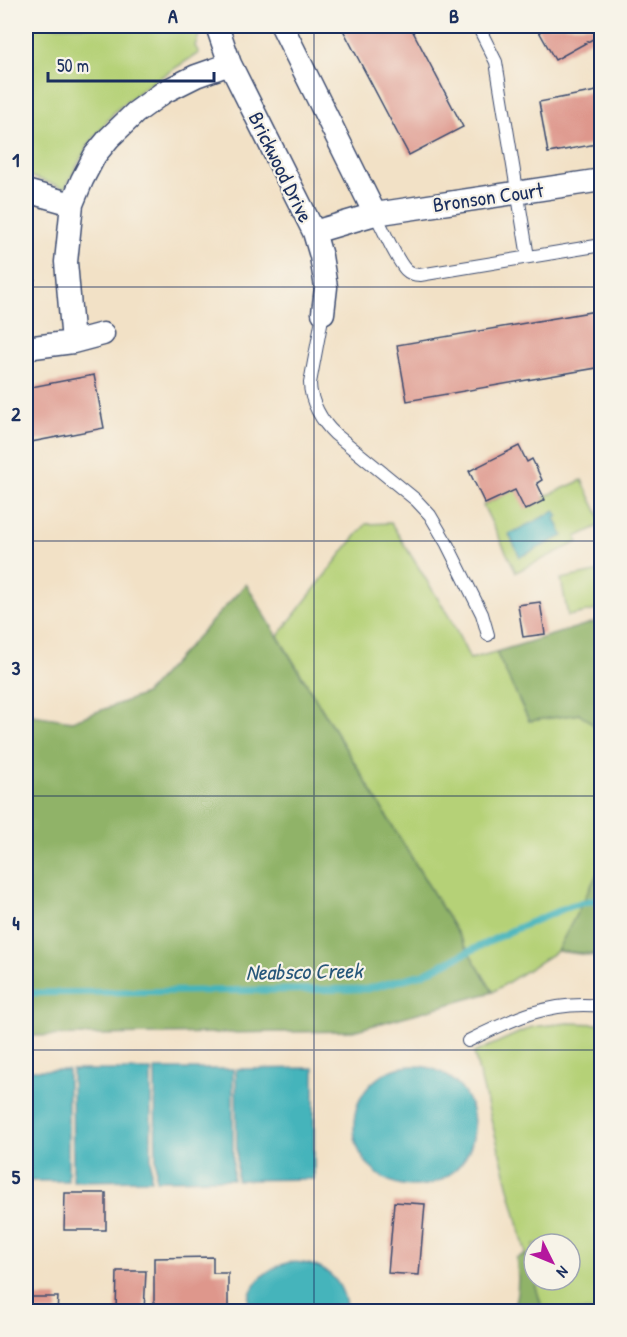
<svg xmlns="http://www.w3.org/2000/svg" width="627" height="1337" font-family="'Patrick Hand',sans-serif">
<rect width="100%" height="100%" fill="#f7f3e8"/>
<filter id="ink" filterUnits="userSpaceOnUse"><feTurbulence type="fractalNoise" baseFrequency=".0167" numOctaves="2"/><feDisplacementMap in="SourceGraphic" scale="12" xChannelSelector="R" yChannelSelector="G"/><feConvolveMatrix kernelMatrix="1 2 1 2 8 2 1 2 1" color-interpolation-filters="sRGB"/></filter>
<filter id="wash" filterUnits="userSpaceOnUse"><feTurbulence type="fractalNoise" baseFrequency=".008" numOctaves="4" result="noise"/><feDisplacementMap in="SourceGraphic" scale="24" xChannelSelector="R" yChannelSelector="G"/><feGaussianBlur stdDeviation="1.35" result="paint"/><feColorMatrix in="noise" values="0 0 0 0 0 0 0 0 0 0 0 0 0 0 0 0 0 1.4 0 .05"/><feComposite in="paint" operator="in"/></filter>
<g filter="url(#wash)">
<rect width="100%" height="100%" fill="#f2e1c6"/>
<path fill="#b5d177" stroke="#68806a" stroke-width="1.5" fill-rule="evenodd" d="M26,26H196L199,35L195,46L199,53L145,87L115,111L87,147L65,188L26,175Z
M582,480L601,520V525L576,537L578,542L516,572L483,505L515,490L545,500L544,497L546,496Z
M391,523L450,618L470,659L496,652L529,721L581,714L601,731V867L557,951L593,954L601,952V957L557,951L493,992L278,636L350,543L366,524Z
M601,571V609L568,616L561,579Z
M568,1023L601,1024V1311H543L526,1254L474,1053L532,1027ZM534,1244H570V1280H534Z"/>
<path fill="#90b368" stroke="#567163" stroke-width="1.5" d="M246,584L493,992L353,1031L26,1036V714L72,721L145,694Z
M601,620V731L580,714L529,721L496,652Z
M601,867V952L593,954L557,951Z
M526,1254L543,1311H512C519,1294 519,1276 516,1258Z"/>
<path fill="#44b4bb" stroke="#30728c" stroke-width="1.5" d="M555,511L558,516L555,518L563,536L520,557L509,534Z
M354 1126a60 60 0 1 1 120 0a60 60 0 1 1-120 0Z
M314,1068V1179L237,1180L236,1069Z
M155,1069H233V1179L156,1180Z
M26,1070H68V1181H26Z
M72,1070H151V1180L73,1181Z
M290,1262C323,1262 343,1278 347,1311H247C248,1284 265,1269 290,1262Z"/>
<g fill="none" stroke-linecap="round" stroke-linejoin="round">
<path stroke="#44b4bb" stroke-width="7" d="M26,993L367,989L423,974L513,930L570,906L602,898"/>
</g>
<g id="blocks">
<path fill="#de978c" d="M341,26H410L463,127L409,155Z
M536,26H602V34L555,60Z
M602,90V143L548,153L539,102Z
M26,229H27L35,279L26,280Z
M602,310V367L407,401L397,345Z
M94,375L104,428L26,443V388Z
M519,446L527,462L532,459L534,463L542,480L537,483L545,500L525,510L515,490L485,504L469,471Z
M540,602L545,634L523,637L518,605Z
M65,1193H106V1230H64Z
M394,1202L425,1204L419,1275L388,1273Z
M213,1257V1273H228V1309H202V1312H154V1258Z
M117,1271H146L144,1312H116Z
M26,1297H58L57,1312H26Z"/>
</g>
</g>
<g filter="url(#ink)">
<use href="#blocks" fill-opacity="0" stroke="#3b4a6e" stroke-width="1.5"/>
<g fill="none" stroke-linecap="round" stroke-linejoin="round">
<g stroke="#3b4a6e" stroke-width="14">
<path id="service" d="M478,26L496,62L528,257
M375,214C383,228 396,260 406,270C410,274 414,275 420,275L602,245
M323,313L310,383C310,401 322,422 335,434L416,500L430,515L447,544L482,614L488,635
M468,1041C512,1019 550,1000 602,1006"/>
</g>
<g stroke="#3b4a6e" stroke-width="25">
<path id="minor" d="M217,26L230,64L314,232L321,256L326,287L323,313
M282,26L375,214
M26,191L72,204
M314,232L375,214L602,180
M73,342L66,262L72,204L82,180L95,155L109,138L135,113L164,92L196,76L230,64
M26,348L73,342L103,334"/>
</g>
<use href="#service" stroke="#fff" stroke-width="12"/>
<use href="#minor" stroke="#fff" stroke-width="22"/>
</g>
</g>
<path fill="none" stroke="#1b2f5e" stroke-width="1.5" stroke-opacity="0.55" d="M314,26V1312M26,287H602M26,541H602M26,796H602M26,1050H602"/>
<g text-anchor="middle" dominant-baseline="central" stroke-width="4.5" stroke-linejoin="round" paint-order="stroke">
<g font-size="21" fill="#1b2f5e" stroke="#f7f3e8">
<text transform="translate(281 167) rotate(64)">Brickwood Drive</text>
<text transform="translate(488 197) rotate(-8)">Bronson Court</text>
</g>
<g font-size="22" font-style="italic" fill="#27577a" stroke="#f7f3e8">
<text transform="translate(304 971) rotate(-1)">Neabsco Creek</text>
</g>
</g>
<rect width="627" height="1337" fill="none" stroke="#f7f3e8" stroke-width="66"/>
<g transform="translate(552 1262) rotate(133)"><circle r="28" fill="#f7f3e8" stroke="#9fa5b1" stroke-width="1.5"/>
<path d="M0-4.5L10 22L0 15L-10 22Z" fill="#b5179e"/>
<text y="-9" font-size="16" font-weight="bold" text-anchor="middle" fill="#1b2f5e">N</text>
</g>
<path d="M48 72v9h166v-9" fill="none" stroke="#1b2f5e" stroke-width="3"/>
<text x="57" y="72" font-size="18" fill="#1b2f5e" stroke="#f7f3e8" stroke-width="4.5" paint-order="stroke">50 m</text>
<rect x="33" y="33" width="561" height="1271" fill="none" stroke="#1b2f5e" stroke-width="2"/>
<g font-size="20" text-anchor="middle" font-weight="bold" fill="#1b2f5e">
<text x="173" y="23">A</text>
<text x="454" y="23">B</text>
<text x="16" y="167">1</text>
<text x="16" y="421">2</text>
<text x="16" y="675">3</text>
<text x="16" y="930">4</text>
<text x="16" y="1184">5</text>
</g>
</svg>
